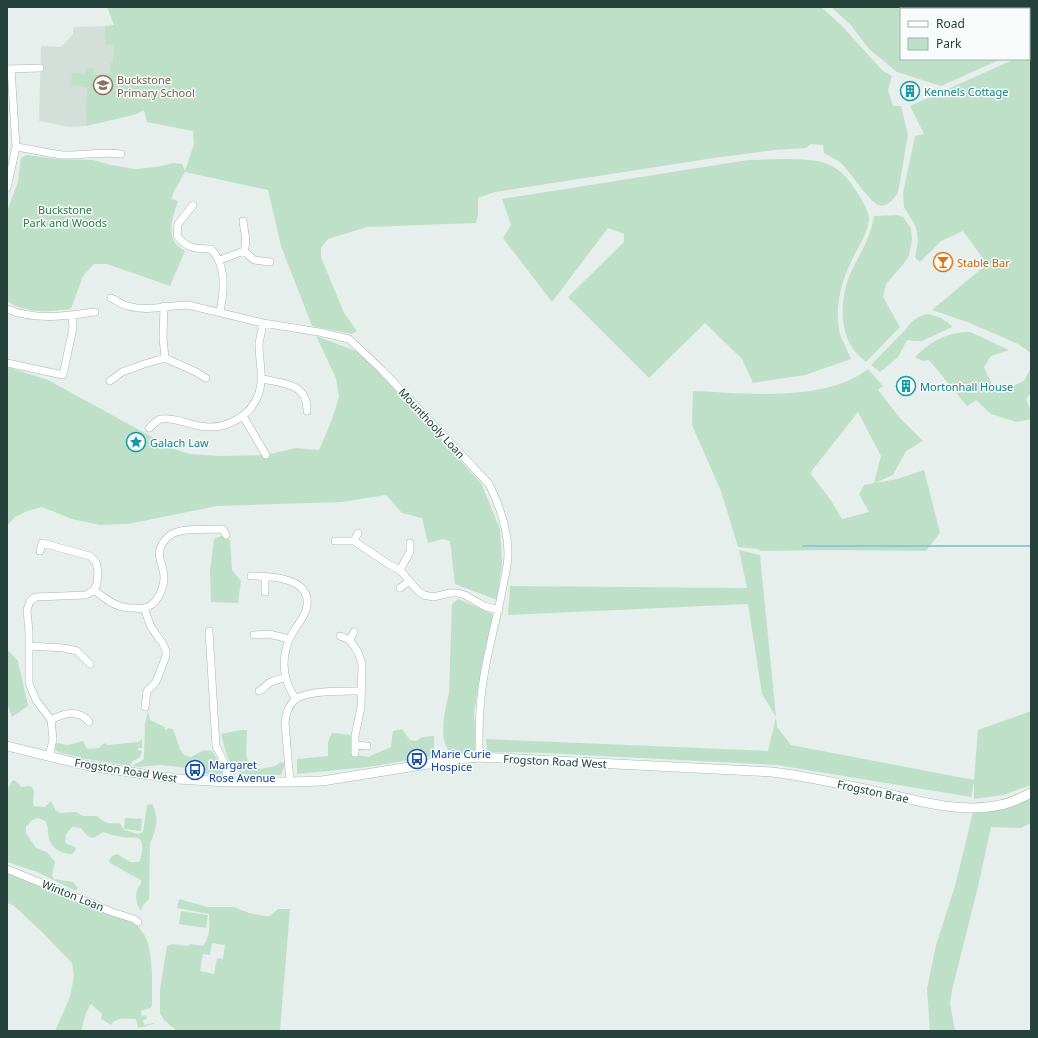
<svg xmlns="http://www.w3.org/2000/svg" width="1038" height="1038" font-family="'Noto Sans',sans-serif">
<rect width="100%" height="100%" fill="#e6efeb"/>
<path fill="#d4dfda" d="M140,25L137,114L86,126L69,127L39,121L41,46L61,47L73,34V27Z"/>
<path fill="#bfe0c8" fill-rule="evenodd" d="M107,7H821L841,25L883,71L892,76L888,90L893,106H901L908,135L898,193C894,198 888,206 881,206C870,204 850,171 840,162C836,159 829,156 824,153L823,145L811,144L806,148L775,150L714,158L495,192L478,198V214L476,223L367,227L328,239L321,248V257L344,313L357,331L352,334L312,326L281,246L268,190L185,172L173,193L172,199L178,201C174,214 167,230 175,243C177,246 182,249 185,251L170,286L107,264H94L83,276L71,309C49,312 26,314 7,301V211L18,182L21,158L26,155L58,159L93,160L111,165L135,169L157,167L173,163L182,164L185,171L194,144L193,131L147,122L144,110L137,114L86,126L87,87L71,86L72,73L85,74L86,68H94V74L110,75V63H113L114,45L105,44V26L114,25Z
M831,7H1031V45L1029,46V9H901V59H1001L941,86L897,72L869,49L850,24Z
M1031,52V353L1018,344L970,323L932,310L987,264L963,231L941,241L920,262L915,258L918,241L916,227L904,207L903,193L915,136L924,134L910,106L1015,59H1029V53Z
M784,159C822,159 840,161 860,197C863,202 869,212 869,219C868,233 859,245 853,258C841,281 833,311 841,337C844,344 848,352 851,359L805,375L753,383L742,359L705,323L649,378L568,297L624,242V234L608,228L552,302L503,238L511,225L502,199L748,160Z
M897,215L903,217L911,228L912,239L909,256L901,267L886,284L883,297L900,327L866,362C862,358 856,354 853,349C838,328 841,292 852,270C861,251 871,237 874,216Z
M928,314L941,318L951,325L952,327L922,341H915L907,340L898,357L880,372L871,365L906,329C910,322 919,315 928,314Z
M963,332H970L1009,350L991,356L984,367L992,384L1006,389L1024,381L1031,368V393L1026,399L1031,411V419L1016,422L991,414L976,400L967,406L929,360L923,361L915,357C930,342 942,335 963,332Z
M316,336L361,353L481,483L500,529L502,563L497,600L455,584L450,541L443,539L428,543L422,518L402,513L386,495L342,502L217,506L128,524L100,525L72,519L42,507L27,511L15,517L7,526V367L48,380L174,449L190,454L220,456L266,455L296,448L319,450L331,422L339,397L336,378Z
M868,369L883,386L878,390L900,418L923,441L906,451L893,475L875,483L897,479L924,470L940,533L926,551L832,550L761,551L758,549L738,547L721,491L692,425L693,391C746,393 824,403 868,369ZM858,412L881,456L874,483L864,485L859,494L869,512L842,519L830,499L810,473Z
M221,536L230,540L232,570L241,581L238,603L211,602L210,571L214,539Z
M739,550L760,555L777,727L791,745L974,780L978,730L1031,711V785L1003,795L974,799V783L971,797L777,765L544,753L487,752L486,739L768,751L776,717L762,694L748,604L508,615L510,586L747,588Z
M458,599L493,614L474,711L476,752L451,754C450,752 447,749 446,746C440,735 445,706 449,694L452,604Z
M7,649L18,661L28,706L12,717L7,703Z
M148,711L150,720L165,727V729L167,730L168,728L173,729L180,749L184,755L191,757L204,750L212,751L220,763L222,774L209,775L197,769L161,765L138,767L132,766L143,760L144,757L145,724Z
M402,729L410,740L416,741L422,737L434,736V756L368,767L297,774V759L328,756V742L332,733L352,735V754L368,757L391,747L393,731Z
M240,730H247L246,754L248,761L260,769L275,766L281,762L285,764L281,775C268,775 244,778 235,769C227,762 224,744 221,734Z
M142,739V748H138V750L142,751L140,757L133,761L130,766L86,759L58,752L55,749L56,743L68,745L83,741L87,749L99,748L104,743L108,745L138,742Z
M13,780L16,781L21,787L30,786C38,790 31,799 34,806L45,807L51,801L56,811L61,813L76,812L83,816H97C104,823 109,824 120,823L124,830L138,834L143,832L147,805L152,804C159,815 157,831 150,843L149,899L143,905L141,911C134,902 135,891 141,883V880L110,863L109,861L112,856L117,854L130,862H139C142,857 145,841 138,838C133,837 127,838 122,837C115,836 109,834 103,832C92,841 89,839 81,828L72,827L66,834L65,842L67,844L75,847L76,850L72,854C60,854 49,847 48,833C48,828 48,826 45,821L38,818L32,820L26,827V833L36,848L47,852L55,862L52,876L54,879L73,882L78,888L76,891L37,872L7,862V789Z
M1031,793V823L1021,828L991,827L977,891L952,990L950,1003L955,1031H930L927,989L936,945L955,886L974,808Z
M125,818L142,819L141,831L124,829Z
M7,873L133,921C139,927 146,935 148,944C153,964 152,986 152,1006L151,1007V1008L141,1011L142,1016L146,1015L147,1019L143,1020L144,1025L154,1023V1024L138,1028L136,1019C127,1019 117,1016 111,1025L101,1019L102,1014L91,1004L86,1013L81,1031H55L70,997L74,976L72,963L41,931L13,905L7,903Z
M179,899L207,907H234L249,913L264,916H270L278,909H290L280,1031H177L164,1020L160,1013V989L167,946L172,944L188,946L190,944L203,946C210,937 210,925 209,914L177,908ZM212,943L225,945L223,959L217,958L214,974L200,971L203,954L210,955Z
M181,911L208,915L206,928L179,924Z"/>
<g fill="none" stroke-linecap="round" stroke-linejoin="round">
<path stroke="#8ec9d4" stroke-width="2" d="M803,546H1031"/>
<g stroke="#a8b8b2" stroke-width="8">
<path id="street" d="M7,69L40,68
M16,147C31,149 46,153 62,155C82,156 102,151 121,154
M7,188L16,147L11,69
M193,205L178,224L177,236C189,250 195,248 211,249C227,266 224,291 220,312
M244,251L254,260L270,262
M220,260L244,251C248,241 244,231 243,221
M111,298C116,300 122,305 128,306C147,312 168,305 188,305L263,323L319,332L349,339L381,369L489,484C500,506 508,529 508,554C508,563 506,572 504,581C499,611 490,640 485,670C479,700 479,727 479,757
M164,306L163,338L165,358
M7,309C36,321 65,316 95,312
M7,363L63,375L73,328L72,315
M262,379C282,383 308,383 307,411
M110,381L122,372L144,364L165,358L196,372L206,378
M243,416L266,455
M149,428C153,425 156,420 161,419C173,417 188,424 200,426C224,431 251,417 259,393C264,377 259,361 259,344C260,337 262,330 263,323
M335,541H354L390,565L400,570L418,591L424,595L433,597L450,593H458L465,595L484,606L499,610
M354,541L358,533
M40,551L42,543L90,556L96,562L98,572L97,584L94,590L86,595L36,597L30,601L27,610L29,632V683L36,700L51,720L53,739L49,757
M400,570L410,552V543
M251,576C272,576 315,578 306,610C302,622 293,629 289,640C281,660 283,681 296,699
M265,576V592
M400,588L409,581
M94,590C102,596 112,605 123,607C126,608 129,608 132,608C136,608 141,609 144,608C156,606 163,591 164,579C165,563 150,553 169,536C179,527 209,530 223,529L226,535
M144,608L151,627L163,644L166,651V656L156,682L147,691L145,707
M209,631L216,746L226,766L227,782
M254,635L269,634L289,639
M340,636L350,640L358,652L362,664L361,707L355,736V753
M350,640L354,632
M29,646L64,648L77,651L90,664
M259,691C264,689 265,686 269,683C274,680 280,679 285,678
M51,720C63,713 79,709 89,722
M355,745L367,746
M290,782L285,722C286,714 288,705 295,700C305,690 346,691 360,691
M7,869L112,912L134,919L138,922"/>
</g>
<g stroke="#a4bbb3" stroke-width="10">
<path id="secondary" d="M7,746L89,766L178,779L227,782H290L322,781L459,759L479,757L772,772C812,777 852,786 892,795C926,803 964,813 1000,805C1011,803 1021,798 1031,793"/>
</g>
<use href="#street" stroke="#fff" stroke-width="7"/>
<use href="#secondary" stroke="#fff" stroke-width="9"/>
</g>
<defs>
<g id="school-ring" transform="scale(1)"><circle r="9.5" fill="#f7fbf9" stroke="#8d6e63" stroke-width="1.5"/><path d="M0-5L7-2L0 1L-7-2ZM-4 1L0 2.5L4 1V4Q0 6-4 4Z" fill="#8d6e63"/></g>
<g id="building-ring" transform="scale(1)"><circle r="9.5" fill="#f7fbf9" stroke="#0f9aa8" stroke-width="1.5"/><path d="M-4-6H4V6H1V3H-1V6H-4ZM-2.5-4.3h1.7v1.8h-1.7ZM.8-4.3h1.7v1.8H.8ZM-2.5-1h1.7V.8h-1.7ZM.8-1h1.7V.8H.8Z" fill="#0f9aa8"/></g>
<g id="bar-ring" transform="scale(1)"><circle r="9.5" fill="#f7fbf9" stroke="#e8710a" stroke-width="1.5"/><path d="M-6-5H6L.8 .8V4.5H3.5V6h-7V4.5H-.8V.8Z" fill="#e8710a"/></g>
<g id="sight-ring" transform="scale(1)"><circle r="9.5" fill="#f7fbf9" stroke="#0f9aa8" stroke-width="1.5"/><path d="M0-6L1.8-2.2L6-1.7L2.9 1.2L3.7 5.4L0 3.3L-3.7 5.4L-2.9 1.2L-6-1.7L-1.8-2.2Z" fill="#0f9aa8"/></g>
<g id="bus-ring" transform="scale(1)"><circle r="9.5" fill="#f7fbf9" stroke="#1a4fb4" stroke-width="1.5"/><path d="M-5-6H5V4H4V6H2V4H-2V6H-4V4H-5ZM-3.5-4V0h7V-4ZM-3.5 1.2v1.5H-2V1.2ZM2 1.2v1.5H3.5V1.2Z" fill="#1a4fb4"/></g>
</defs>
<g fill-rule="evenodd">
<use href="#school-ring" x="103" y="85"/>
<use href="#building-ring" x="910" y="91"/>
<use href="#bar-ring" x="943" y="262"/>
<use href="#building-ring" x="906" y="386"/>
<use href="#sight-ring" x="136" y="442"/>
<use href="#bus-ring" x="417" y="759"/>
<use href="#bus-ring" x="195" y="770"/>
</g>
<g text-anchor="middle" dominant-baseline="central" stroke-width="3" stroke-linejoin="round" paint-order="stroke">
<g font-size="11" fill="#785e54" stroke="#f7fbf9" text-anchor="start">
<text x="117" y="79">Buckstone<tspan x="117" dy="13">Primary School</tspan></text>
</g>
<g font-size="11" fill="#0d838f" stroke="#f7fbf9" text-anchor="start">
<text x="924" y="91">Kennels Cottage</text>
<text x="920" y="386">Mortonhall House</text>
<text x="150" y="442">Galach Law</text>
</g>
<g font-size="11" fill="#2d7a4b" stroke="#f7fbf9">
<text x="65" y="209">Buckstone<tspan x="65" dy="13">Park and Woods</tspan></text>
</g>
<g font-size="11" fill="#c56008" stroke="#f7fbf9" text-anchor="start">
<text x="957" y="262">Stable Bar</text>
</g>
<g font-size="11" fill="#24423a" stroke="#f7fbf9">
<text transform="translate(432 423) rotate(47)">Mounthooly Loan</text>
<text transform="translate(555 761) rotate(3)">Frogston Road West</text>
<text transform="translate(126 770) rotate(9)">Frogston Road West</text>
<text transform="translate(873 791) rotate(12)">Frogston Brae</text>
<text transform="translate(73 895) rotate(22)">Winton Loan</text>
</g>
<g font-size="11" fill="#164399" stroke="#f7fbf9" text-anchor="start">
<text x="431" y="753">Marie Curie<tspan x="431" dy="13">Hospice</tspan></text>
<text x="209" y="764">Margaret<tspan x="209" dy="13">Rose Avenue</tspan></text>
</g>
</g>
<rect width="1038" height="1038" fill="none" stroke="#24423a" stroke-width="16"/>
<rect x="900" y="8" width="130" height="52" fill="#f7fbf9" stroke="#a3b1ad"/>
<rect x="908" y="21" width="20" height="6" fill="#ffffff" stroke="#a3b1ad"/>
<text x="936" y="28" font-size="12" fill="#24423a">Road</text>
<rect x="908" y="38" width="20" height="12" fill="#bfe0c8" stroke="#a3b1ad"/>
<text x="936" y="48" font-size="12" fill="#24423a">Park</text>
</svg>
